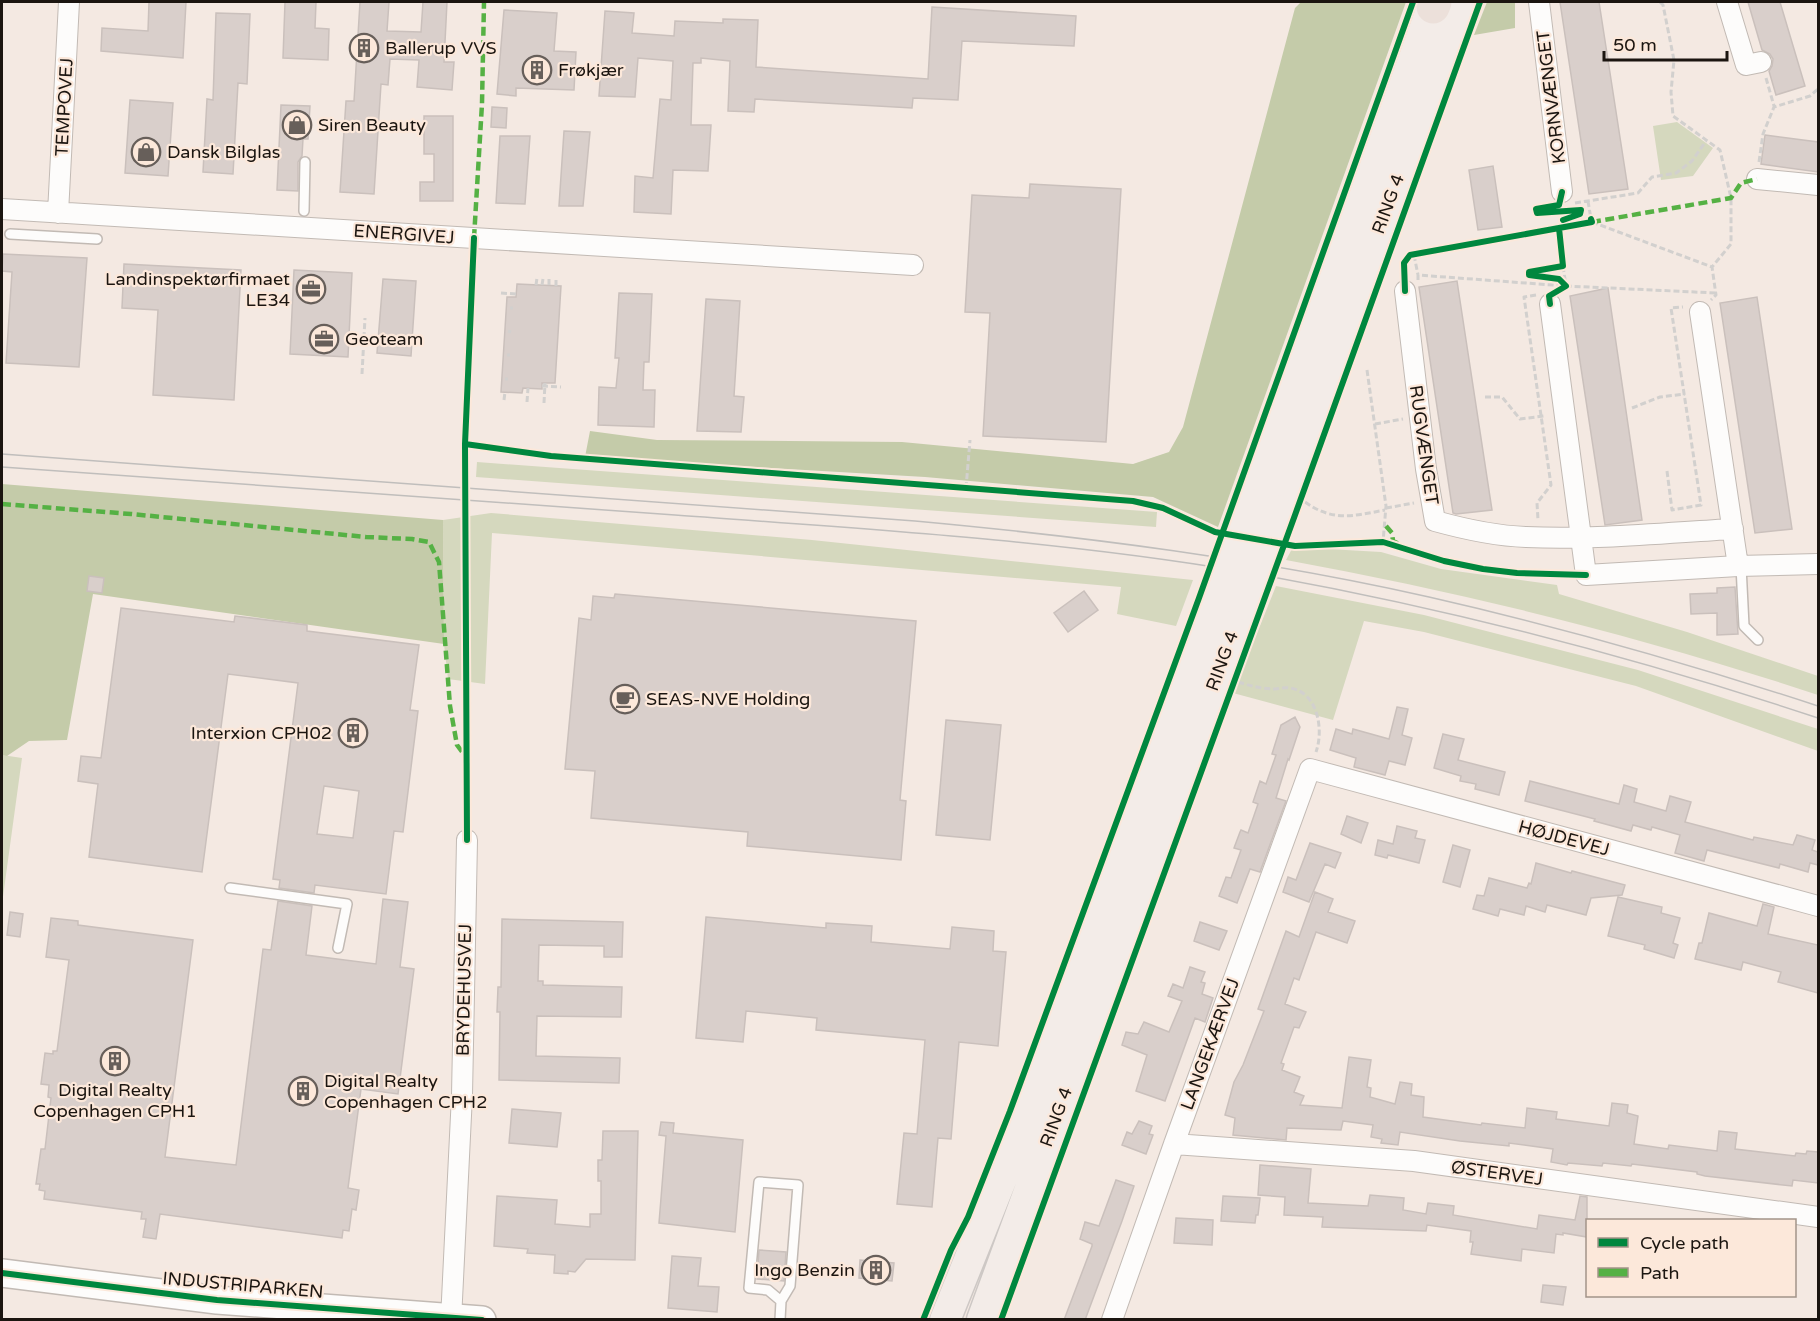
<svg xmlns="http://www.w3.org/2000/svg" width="1820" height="1321" font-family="'Varela Round',sans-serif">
<rect width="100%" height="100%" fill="#f4e9e2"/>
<path fill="#d5d8be" d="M1677,122L1713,148L1693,176L1661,180L1653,126Z
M477,462L1157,512L1156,527L476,477Z
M491,513L812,540L1193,580L1176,626L1117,614L1121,587L492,533L485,684L448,679L444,644L443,520Z
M1293,547L1381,552L1441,569L1557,585L1559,594L1687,632L1818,676V695C1644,637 1466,593 1286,560Z
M1276,586L1424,615L1638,670L1818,729V751L1636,686L1424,632L1364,621L1333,720L1233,693Z
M2,755L22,758L2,904Z"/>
<path fill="#c4cba9" d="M1301,2H1406L1218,527L1153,497L925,477L585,457L590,431L657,440L902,442L1133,464L1169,452L1183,427L1295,8Z
M1487,2H1515V28L1474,35Z
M2,484L443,520L444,644L93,594L67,740L29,741L7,756L2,755Z"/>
<path fill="#d9cfcb" stroke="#cac0bc" stroke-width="1.5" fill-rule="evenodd" d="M149,2H186L183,58L101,51L102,28L148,31Z
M285,2H316L315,28L329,29L328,60L283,58Z
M360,2H389L387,31L421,32L423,2H447L444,62H454L452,90L417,87L419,60L390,59L388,85L381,84L374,194L340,192L346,101H354Z
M1560,2H1599L1628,189L1589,194Z
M1748,2H1780L1805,86L1776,95L1769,71L1772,66L1773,59L1770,54L1762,50Z
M932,7L1076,16L1074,46L962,41L958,100L913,98L912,108L755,99L754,112L728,111L730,61L701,58V63H693L691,125H711L708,171L673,170L671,214L634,212L635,176L653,178L660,99L671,100L673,61L638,58L635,97L599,96L605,11L634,13L632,33L674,36L675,21L723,23V19L758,20L756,67L928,79Z
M504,10L557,13L554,51L576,52L574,90L516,88V96L497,94Z
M216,13L250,14L247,84L238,83L233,174L203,172L207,99L213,100Z
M130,100L173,103L168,176L125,173Z
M281,105L310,106L308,139H303L302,156L298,162V191L277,190Z
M492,107L507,108L506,128L491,127Z
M424,116H453V201H420V182H434V154H424Z
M564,131L590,132L583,206H559Z
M1765,135L1818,142V172L1761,164Z
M500,136H530L525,204L496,203Z
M1493,166L1502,227L1478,230L1469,170Z
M1030,184L1121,189L1106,442L983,436L990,313L965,312L972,195L1029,198Z
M3,254L87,258L79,367L6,363L12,272L2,271Z
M124,264L241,270L234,400L153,395L158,310L122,308Z
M294,270L352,273L348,357L290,354Z
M383,279L416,281L411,356L377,353Z
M1457,281L1492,510L1456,514L1453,513L1419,287Z
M517,284L561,286L555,383H542V389L523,388L522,393L501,392L507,297H516Z
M1608,288L1642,520L1605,525L1570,296Z
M619,293L652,294L649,362H644L643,390H655L654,427L598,425L599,387L616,388L619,358H615Z
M1757,297L1792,529L1755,533L1720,303Z
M706,299L740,301L734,396L744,397L741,432L697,431Z
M89,576L104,578L102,593L87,591Z
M1735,587L1738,634L1717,635V613L1691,614L1690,594L1717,593V588Z
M1084,591L1098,610L1068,632L1054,613Z
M615,594L916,621L900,800L906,801L901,860L747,846L748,832L591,818L595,771L565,769L579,618L591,620L593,596L614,598Z
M121,608L234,622L235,616L307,625V631L419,645L410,710L418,711L403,832L394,831L386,894L315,885L314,893L279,888L280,880L273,879L298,683L228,674L202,872L89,857L98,784L78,781L81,756L101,758ZM324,786L359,791L353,838L317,834Z
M1397,707L1408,709L1402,735L1412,738L1405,765L1389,761L1385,775L1354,767L1356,758L1330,750L1336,729L1352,734L1353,729L1389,739Z
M1295,717L1300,727L1289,760L1288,759L1276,798L1286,801L1260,872L1250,869L1237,903L1219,896L1226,877L1231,878L1241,850L1234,848L1240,832L1241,830L1248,833L1258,804L1253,802L1260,781L1266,784L1276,755L1272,754L1281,725Z
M946,720L1001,725L990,840L936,835Z
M1443,734L1464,739L1458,760L1505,772L1499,795L1475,789L1476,784L1460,781L1461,776L1434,768Z
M1530,781L1619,804L1624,785L1637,789L1634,802L1666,811L1670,796L1691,802L1685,822L1753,840L1754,837L1793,845L1797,835L1815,840L1812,850L1818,852V865L1810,863L1808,872L1780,864L1779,868L1707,850L1704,861L1675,853L1680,835L1652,827L1651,830L1633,825L1631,831L1594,821L1595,819L1525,801Z
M1347,816L1368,823L1361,843L1341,834Z
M1397,826L1417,831L1415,838L1425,840L1419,863L1388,855L1387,858L1375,855L1378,840L1393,844Z
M1310,843L1341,853L1335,868L1325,864L1309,902L1283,892L1288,877L1296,880Z
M1453,845L1470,850L1460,887L1443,882Z
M1536,863L1571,873L1572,871L1625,885L1622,895L1591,898L1586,915L1547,905L1545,912L1526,906L1524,915L1500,909L1498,916L1473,909L1477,895L1484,896L1489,878L1527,888L1529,883L1531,884Z
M1315,892L1333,899L1328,912L1355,921L1347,943L1316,932L1299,980L1294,978L1285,1004L1306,1012L1299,1028L1294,1027L1281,1063L1284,1064L1282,1070L1300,1077L1294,1092L1304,1096L1300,1105L1342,1108L1349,1057L1371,1060L1367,1087L1371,1088L1370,1097L1395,1104L1400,1082L1412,1084L1411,1095L1424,1097L1423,1117L1481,1125L1482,1123L1525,1128L1527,1108L1557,1112L1556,1119L1609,1126L1612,1103L1628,1105L1627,1113L1638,1116L1634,1144L1668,1149L1669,1145L1717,1151L1719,1131L1737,1133L1735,1149L1795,1156L1796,1153L1806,1154L1807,1151L1818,1152V1183L1793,1180L1792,1186L1705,1176L1697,1174V1172L1632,1164L1631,1166L1603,1163L1602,1166L1568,1163L1567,1165L1551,1162L1553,1149L1509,1143V1146L1460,1141L1400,1132L1398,1145L1381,1143L1382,1139L1371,1137L1373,1125L1343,1121L1341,1130L1287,1128L1286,1140L1233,1135L1235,1118L1225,1115L1234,1082L1243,1065L1264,1011L1258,1009L1286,931L1299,937Z
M1618,897L1662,907L1661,913L1680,918L1673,943L1678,945L1674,958L1644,949L1645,945L1608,936Z
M383,899L408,902L400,967L414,969L398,1094L361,1089L348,1188L359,1190L356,1210L352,1209L349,1231L343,1230L342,1238L160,1214L156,1239L143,1237L146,1219H141L142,1212L44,1199L45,1191L39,1190L40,1184H36L41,1149H45L51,1098L48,1097L49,1085L41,1084L45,1053L53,1054V1051H57L69,960L46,957L51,918L78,921V925L193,940L165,1157L236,1165L263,949L271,950L278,901L312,906L306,955L376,964Z
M1763,904L1774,907L1768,934L1818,945V993L1778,982L1781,972L1743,962L1741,970L1695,959L1699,943H1702L1709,913L1757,926Z
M10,912L23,914L20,937L7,935Z
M706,917L826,928V923L872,926L871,942L950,949L952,927L994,931L993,951L1006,952L998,1046L959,1042L951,1139L938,1138L932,1207L897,1204L904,1133L917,1134L925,1040L816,1030L817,1018L746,1011L743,1042L696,1038Z
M502,919L623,922L622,957H604V946L539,945L538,981H543V985L622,987L621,1017L537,1016L536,1056L620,1058L619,1083L499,1080L500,1012H497L498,987H501Z
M1200,922L1227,931L1219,950L1194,941Z
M1190,967L1205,972L1201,982L1205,983L1202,994L1213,998L1205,1022L1195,1018L1165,1101L1136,1091L1147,1055L1122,1045L1126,1032L1138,1034L1144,1022L1169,1032L1182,1001L1168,996L1173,984L1183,988Z
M512,1109L561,1113L557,1147L509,1143Z
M1139,1121L1152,1126L1149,1134L1153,1135L1146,1154L1122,1145L1127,1132L1132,1134Z
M661,1122L674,1123L673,1133L743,1140L735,1232L659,1223L666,1136L659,1135Z
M603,1131H638L635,1260L586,1259L575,1272L568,1271V1274L554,1273L555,1255L527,1253L528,1249L494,1246L497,1196L557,1200L555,1224L590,1227V1214H601V1181H598V1160H602Z
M1260,1165L1311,1169L1308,1203L1368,1206L1370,1195L1404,1198L1403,1210L1426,1214L1428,1203L1454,1206L1453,1215L1537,1229L1539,1215L1575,1220L1580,1196L1587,1197V1237L1563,1233V1235L1556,1234L1554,1253L1522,1249L1521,1261L1471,1254L1473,1242H1470L1471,1231L1427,1225L1426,1231L1322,1227L1323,1217L1284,1215L1285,1197L1258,1195Z
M1116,1180L1134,1186L1122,1221L1085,1320H1064L1092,1246V1244L1080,1239L1085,1222L1099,1226Z
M1223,1196L1260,1198L1258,1215H1256L1255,1223L1221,1221Z
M1176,1218L1213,1220L1212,1245L1174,1243Z
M759,1250L786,1252L784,1281L757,1279Z
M672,1256L701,1258L698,1286L719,1287L717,1312L668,1308Z
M860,1260L894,1263L892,1281L859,1278Z
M1543,1285L1566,1287L1563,1305L1541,1302Z"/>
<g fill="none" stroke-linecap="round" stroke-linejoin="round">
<g stroke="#c2bab4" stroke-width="12">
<path id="lane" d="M304,211L305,162
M10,234L97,239
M1741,566L1744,626L1758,640
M230,888L347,904L338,948
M780,1320L781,1301L790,1286L798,1185L759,1182L749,1288L768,1290L781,1301"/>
</g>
<g stroke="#c2bab4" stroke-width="22">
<path id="street" d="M1539,2L1562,192
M1727,2L1746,65L1761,62
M1757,179L1818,185
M2,209L913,265
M58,213L69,2
M1405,291L1426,469L1435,521C1464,529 1495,536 1526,537C1595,540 1664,533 1733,529
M1550,304L1586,575L1738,566L1818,564
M1700,312L1738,566
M1174,1144L1414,1161L1818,1217
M451,1320L462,1095L467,840
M1112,1320L1174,1144L1310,769L1818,906"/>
</g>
<g stroke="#c2bab4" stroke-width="30">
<path id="secondary" d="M2,1273L217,1300L482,1320"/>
</g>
<g stroke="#cdc8c5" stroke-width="33">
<path id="primary" d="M1253,504L1434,2
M1277,510L1461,2
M945,1320L1050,1058L1218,601
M982,1320L1243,605"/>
</g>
<g stroke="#cdc8c5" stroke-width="36">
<path id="highway" d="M1433,7L1435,2"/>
</g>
<path stroke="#d2d0ce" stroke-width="3" stroke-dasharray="6 3" stroke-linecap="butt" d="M1660,2L1663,5L1674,60L1671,92L1673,116L1720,150L1731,198V244L1712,267
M1766,78L1774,106
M1759,162L1763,134L1774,107L1810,96L1818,89
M1588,201L1591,219
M1575,203L1638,193L1652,177L1676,173L1692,161L1706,141
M1592,222L1712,267L1716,295L1711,300
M1414,255L1418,275
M1563,266L1566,286
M1418,280V275L1566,286L1716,293
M536,285L537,278
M542,285L543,279
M549,285V279
M556,286V280
M501,293L516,294
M1536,295L1524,297L1551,485L1537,503L1538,520
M510,308H513
M508,331L511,332
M507,355H510
M1367,370L1386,506L1383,542
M362,374L365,318
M505,379H508
M542,386L561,387
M1485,397H1502L1520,419L1544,416
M504,400L505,392
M527,402L528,388
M544,403L545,383
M1632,408L1660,397L1685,394
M1375,424L1403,419
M1667,471L1672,510L1701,505L1671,308L1683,307
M966,488L970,440
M1305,502C1333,522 1353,516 1385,510
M1386,508L1414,503
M1238,682C1251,686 1262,689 1275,689C1279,689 1284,687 1289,688C1318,691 1324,730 1316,752"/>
<use href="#lane" stroke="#fdfcfb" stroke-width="9"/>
<use href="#street" stroke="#fdfcfb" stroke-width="20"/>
<use href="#secondary" stroke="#fdfcfb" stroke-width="27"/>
<use href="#primary" stroke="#f3ece8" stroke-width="30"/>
<use href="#highway" stroke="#ece0da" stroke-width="33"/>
<path stroke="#c0bebc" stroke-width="1.5" d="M2,454L915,521C1088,537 1260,559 1429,597C1561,627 1690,664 1818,706
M2,467C226,483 451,499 675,515C866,529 1056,540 1245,572C1440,606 1631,656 1818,718"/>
<g stroke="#cdc8c5" stroke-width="33" stroke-linecap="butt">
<path id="primary-bridge" d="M1218,601L1253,504
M1243,605L1277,510"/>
</g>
<use href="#primary-bridge" stroke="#f3ece8" stroke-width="30"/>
<path stroke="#55b144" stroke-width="4.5" stroke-dasharray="9 4.5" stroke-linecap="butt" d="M1592,222L1731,198L1741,183L1757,179
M474,238L482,104L484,2
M2,504L131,514L366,537L412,539L429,542L439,562L450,706L457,745L466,757
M1386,526L1392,533L1393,541L1399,544V547"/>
<g stroke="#fce8da" stroke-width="10">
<path id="cycleway" d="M1562,192L1559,205L1536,209L1537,213L1581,210L1580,214L1563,220
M1405,291L1404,263L1410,255L1592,222L1591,219
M1550,304L1549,296L1566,286L1559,279L1529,275V272L1563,266L1559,228
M465,444L551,456L1133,501L1163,508L1215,532L1295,546L1383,542L1444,561L1483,569L1517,573L1586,575
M467,840L465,444L474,238
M2,1273L217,1300L482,1320
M923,1320L951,1250L968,1217L1010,1111L1199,598L1413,2
M1001,1320L1295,515L1480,2"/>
</g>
<use href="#cycleway" stroke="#00873e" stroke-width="6"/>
</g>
<defs>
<g id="building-ring" transform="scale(1.5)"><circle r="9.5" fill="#fce8da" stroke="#675f5a" stroke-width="1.5"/><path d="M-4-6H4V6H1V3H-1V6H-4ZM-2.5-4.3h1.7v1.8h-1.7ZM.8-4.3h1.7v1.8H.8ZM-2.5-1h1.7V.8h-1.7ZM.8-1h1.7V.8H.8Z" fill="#675f5a"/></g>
<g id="shop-ring" transform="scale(1.5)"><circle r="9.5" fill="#fce8da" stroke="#675f5a" stroke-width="1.5"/><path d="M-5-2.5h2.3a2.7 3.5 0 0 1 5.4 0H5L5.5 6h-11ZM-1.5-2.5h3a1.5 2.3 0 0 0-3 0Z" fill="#675f5a"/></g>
<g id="office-ring" transform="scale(1.5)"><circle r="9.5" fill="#fce8da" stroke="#675f5a" stroke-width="1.5"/><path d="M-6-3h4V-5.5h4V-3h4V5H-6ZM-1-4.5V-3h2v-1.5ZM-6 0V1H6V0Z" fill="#675f5a"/></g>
<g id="cafe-ring" transform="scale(1.5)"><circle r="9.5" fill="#fce8da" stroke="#675f5a" stroke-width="1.5"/><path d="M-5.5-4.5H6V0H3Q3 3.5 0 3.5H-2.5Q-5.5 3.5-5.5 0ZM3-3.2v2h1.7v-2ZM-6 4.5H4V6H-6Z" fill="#675f5a"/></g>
</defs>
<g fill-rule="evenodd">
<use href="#building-ring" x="364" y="48"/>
<use href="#building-ring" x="537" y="70"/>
<use href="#shop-ring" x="297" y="125"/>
<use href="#shop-ring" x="146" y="152"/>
<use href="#office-ring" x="311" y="289"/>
<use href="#office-ring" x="324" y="339"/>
<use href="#cafe-ring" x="625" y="699"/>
<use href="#building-ring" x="353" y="733"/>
<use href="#building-ring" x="115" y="1061"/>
<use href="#building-ring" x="303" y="1091"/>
<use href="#building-ring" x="876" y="1270"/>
</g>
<g text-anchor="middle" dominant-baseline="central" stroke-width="4.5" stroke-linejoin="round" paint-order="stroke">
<g font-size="18" fill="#1b1510" stroke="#fce8da" text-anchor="start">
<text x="385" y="48">Ballerup VVS</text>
<text x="558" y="70">Frøkjær</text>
<text x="318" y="125">Siren Beauty</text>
<text x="167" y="152">Dansk Bilglas</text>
<text x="290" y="279" text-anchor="end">Landinspektørfirmaet<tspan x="290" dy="21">LE34</tspan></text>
<text x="345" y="339">Geoteam</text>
<text x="646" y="699">SEAS-NVE Holding</text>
<text x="332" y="733" text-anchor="end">Interxion CPH02</text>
<text x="324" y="1081">Digital Realty<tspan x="324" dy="21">Copenhagen CPH2</tspan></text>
<text x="115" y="1090" text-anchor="middle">Digital Realty<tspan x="115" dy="21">Copenhagen CPH1</tspan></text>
<text x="855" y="1270" text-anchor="end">Ingo Benzin</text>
</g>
<g font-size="18" fill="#1b1510" stroke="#fce8da">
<text transform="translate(1551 97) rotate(-97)">KORNVÆNGET</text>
<text transform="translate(64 107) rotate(-87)">TEMPOVEJ</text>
<text transform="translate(1388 204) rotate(-70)">RING 4</text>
<text transform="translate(404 234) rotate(4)">ENERGIVEJ</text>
<text transform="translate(1424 445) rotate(82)">RUGVÆNGET</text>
<text transform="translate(1222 661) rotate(-70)">RING 4</text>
<text transform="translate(1564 838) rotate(15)">HØJDEVEJ</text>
<text transform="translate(464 990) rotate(-89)">BRYDEHUSVEJ</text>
<text transform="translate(1210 1044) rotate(-70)">LANGEKÆRVEJ</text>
<text transform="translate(1056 1117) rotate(-70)">RING 4</text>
<text transform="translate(1497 1173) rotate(8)">ØSTERVEJ</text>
<text transform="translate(243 1285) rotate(5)">INDUSTRIPARKEN</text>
</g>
</g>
<rect width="1820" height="1321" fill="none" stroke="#1b1510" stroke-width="6"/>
<rect x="1586" y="1219" width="210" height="78" fill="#fce8da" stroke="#a29489" stroke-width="1.5"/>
<rect x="1598" y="1238" width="30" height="9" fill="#00873e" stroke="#a29489" stroke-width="1.5"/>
<text x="1640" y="1249" font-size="18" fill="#1b1510">Cycle path</text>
<rect x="1598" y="1268" width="30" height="9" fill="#55b144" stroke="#a29489" stroke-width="1.5"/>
<text x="1640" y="1279" font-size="18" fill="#1b1510">Path</text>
<path d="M1604 51v9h123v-9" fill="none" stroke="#1b1510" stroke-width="3"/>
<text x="1613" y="51" font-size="18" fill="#1b1510" stroke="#fce8da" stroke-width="4.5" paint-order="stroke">50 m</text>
</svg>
